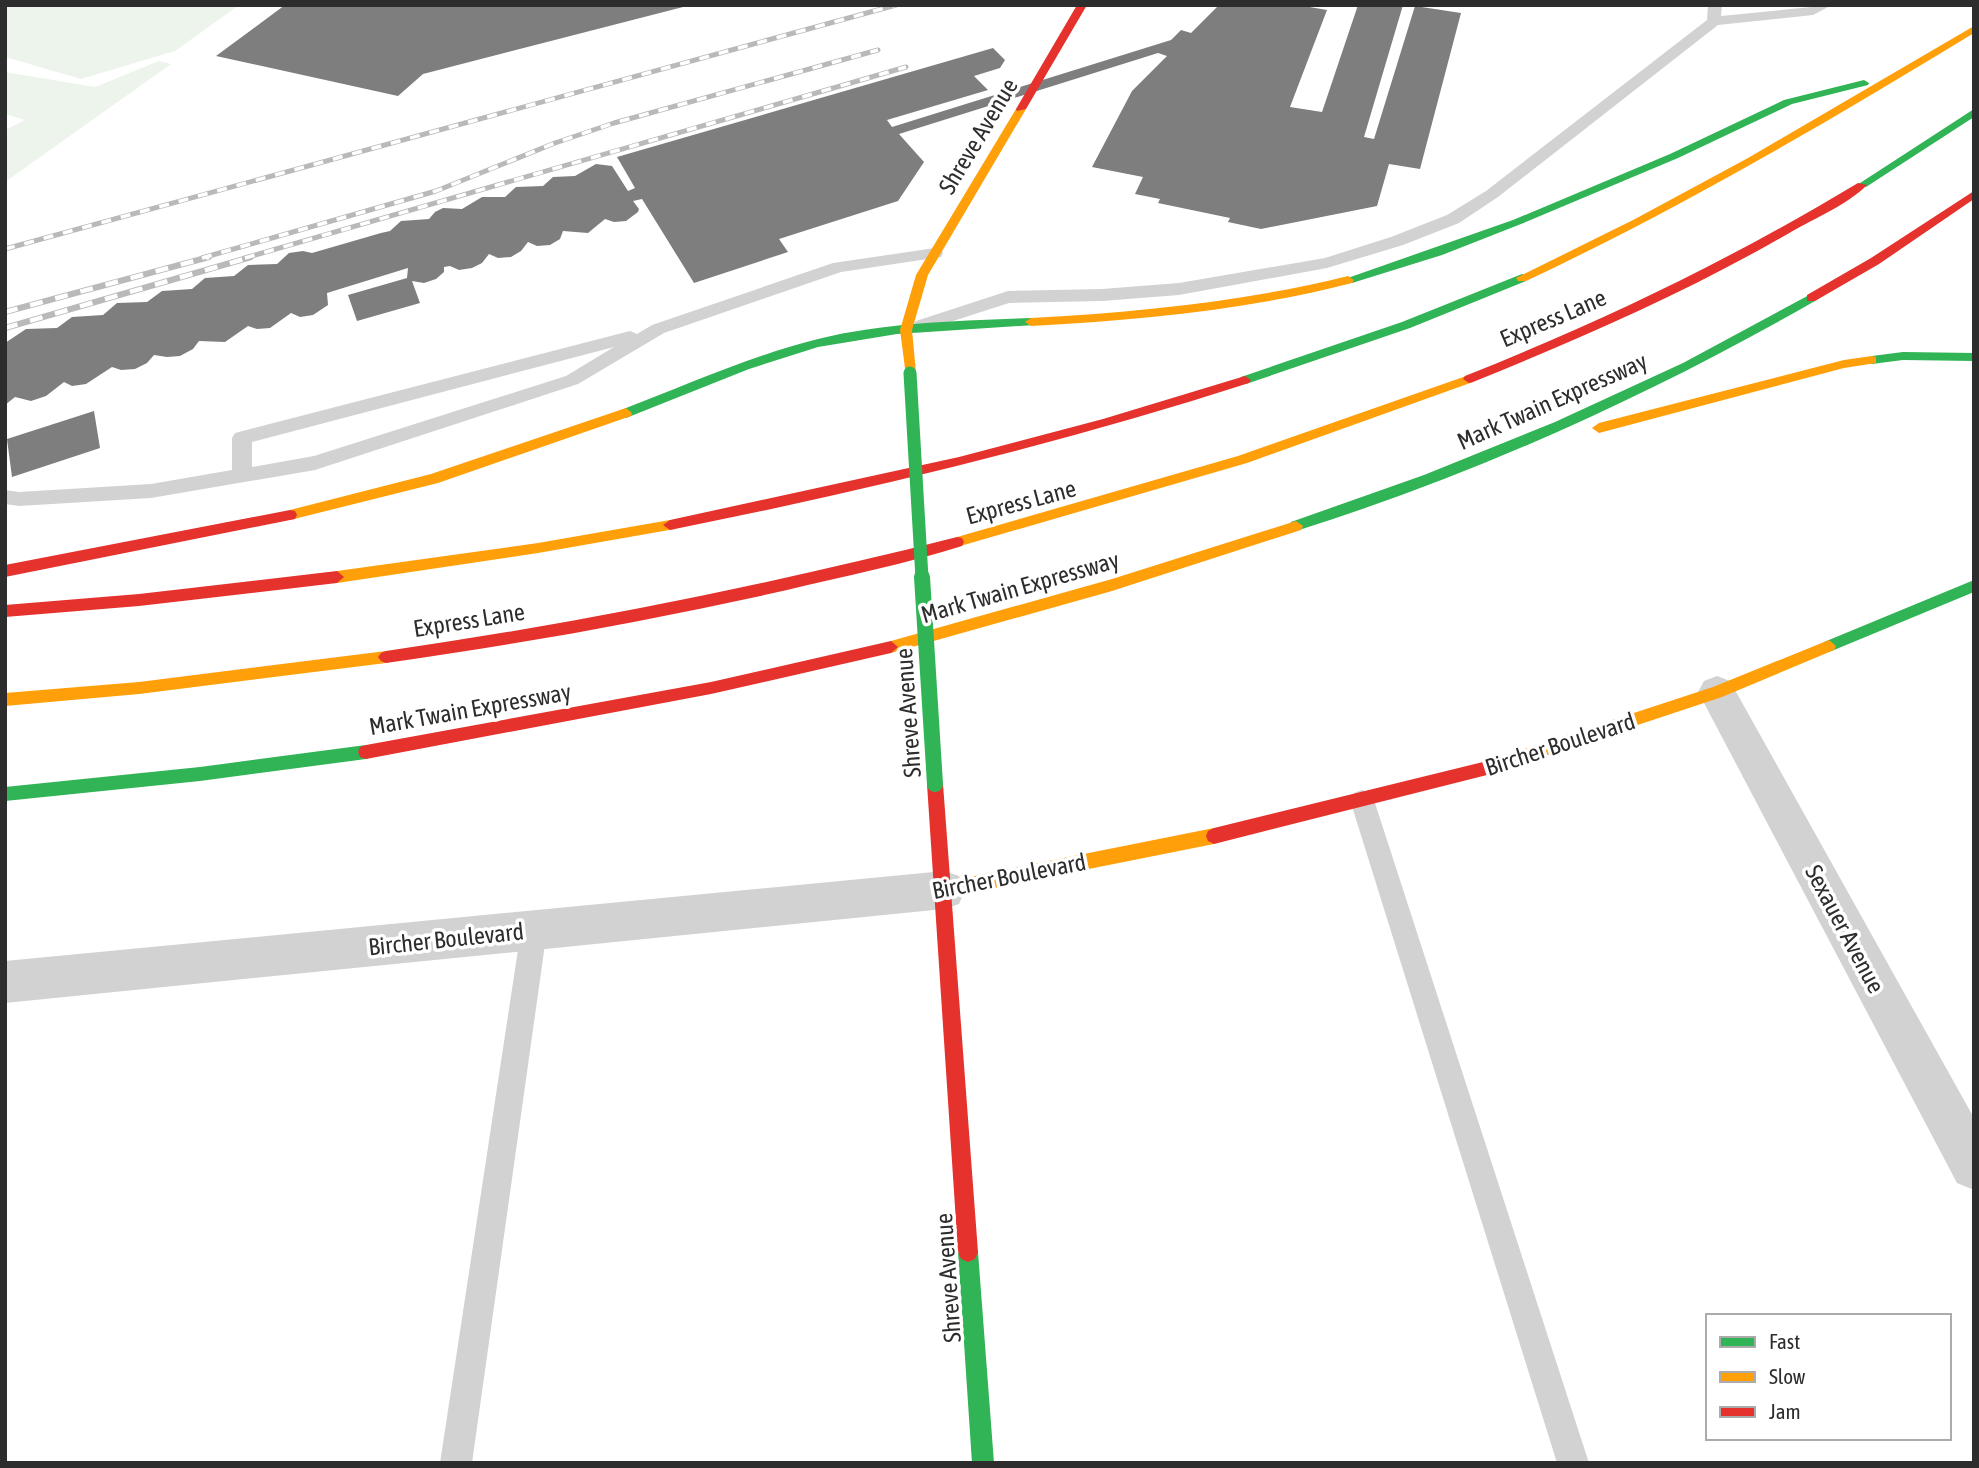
<svg xmlns="http://www.w3.org/2000/svg" width="1979" height="1468" font-family="'Asap Condensed',sans-serif">
<rect width="100%" height="100%" fill="#fff"/>
<path fill="#edf4eb" d="M5,5H239L175,51L81,79L5,57Z
M159,61L171,64L5,182V130L25,120L5,114V72L95,87Z"/>
<path fill="#7e7e7e" d="M285,5H686L687,6L423,74L398,96L216,56Z
M1219,5H1298L1327,10L1290,107L1322,112L1358,5H1403L1364,137L1374,139L1415,6L1461,13L1420,169L1389,164L1377,206L1261,229L1228,222L1230,218L1158,203L1160,199L1135,194L1143,177L1092,167L1132,91L1167,56L1158,53L899,134L924,162L898,201L779,239L788,252L694,283L642,199L633,201L639,209L638,212L626,221L614,222L605,219L588,233L563,231L560,239L550,245L537,246L528,242L521,251L511,257L498,258L489,254L482,263L472,268L459,270L450,266L444,267V272L436,279L424,283L412,281L420,303L357,321L348,295L407,278L408,268L327,293L328,305L313,315L300,317L291,313L270,328L257,329L248,326L225,342L199,341L193,349L180,356L167,357L154,355L147,363L135,369L121,370L112,367L86,384L72,386L64,382L46,396L31,401L15,397L5,405V343L26,329L57,328L72,317L103,315L117,303L147,302L162,291L192,289L205,278L234,276L248,265L277,264L289,253L303,251L312,253L381,233L390,231L401,221L429,219L435,212L443,208L462,209L482,197H505L516,187L543,186L553,177L575,176L596,164L612,166L628,191L635,188L617,157L993,48L1005,60L1000,68L974,76L988,90L887,120L892,127L1171,40L1181,30L1191,33Z
M94,411L100,448L12,477L7,439Z"/>
<g fill="none" stroke-linecap="round" stroke-linejoin="round">
<path fill="#d2d2d2" fill-rule="evenodd" d="M1708,5H1722L1721,16L1832,5L1813,15L1718,25L1498,197L1459,223L1403,245L1327,268L1179,295L1102,301L1009,303L922,331L913,325L916,321L1008,291L1102,289L1179,283L1325,258L1391,237L1447,215L1486,191L1707,20Z
M935,248L941,249L943,253L941,257L841,272L664,333L578,384L315,470L151,498L19,506L5,504V490L19,492L151,484L232,470V438L235,433L630,331L637,334L652,325L833,263ZM614,347L566,376L314,456L252,467V442Z
M1362,790L1370,793L1374,800L1589,1463H1557L1350,800L1354,793Z
M534,918L543,922L547,930L472,1463H440L521,930L525,922Z"/>
<path fill="#d2d2d2" fill-rule="evenodd" d="M1717,676L1730,681L1974,1118V1190L1957,1183L1704,703L1698,692L1704,681Z
M944,871L959,876L965,890L959,904L944,909L5,1003V961Z"/>
<path fill="#30b455" fill-rule="evenodd" d="M1864,80L1869,83L1868,85L1792,104L1678,158L1521,224L1442,255L1352,283H1344L1342,280L1513,220L1670,154L1784,100Z
M1974,109V117L1866,187L1857,185Z
M1522,274L1526,275V281L1410,328L1249,383L1245,384L1239,380L1241,377L1402,322Z
M1811,294L1815,295V301C1651,395 1477,474 1296,531L1289,526L1291,522L1424,475L1555,422L1683,363Z
M1031,318L1035,319V325L897,334L818,347L749,369L631,416L626,418L620,413L621,410C686,385 750,356 818,339C887,322 960,321 1031,318Z
M1903,352L1974,353V361L1903,360L1872,364L1866,360L1872,356Z
M1974,580V592L1834,650L1829,652L1822,646L1824,642Z
M366,745L372,747L374,752L372,757L366,759L200,781L5,801V787L200,767Z
M968,1242L975,1245L978,1252L994,1463H972L958,1252L961,1245Z"/>
<path fill="#ff9f0a" fill-rule="evenodd" d="M1974,26V33C1828,122 1681,208 1526,281H1518L1516,278L1635,219L1748,158Z
M1021,106L1026,109L928,275L912,330L916,373L914,376H906L900,330L916,275L1016,109Z
M1348,276L1354,280L1352,283C1247,310 1139,320 1031,326L1025,322L1031,318C1138,312 1243,302 1348,276Z
M1872,356L1876,357V363L1844,368L1599,433L1592,428L1599,423L1844,360Z
M1469,375L1473,376V382L1247,463L957,547L950,542L957,537L1238,456Z
M626,408L632,413L631,416L438,483L290,520L283,515L290,510L431,474Z
M670,520L677,525L675,529L538,553L337,583L330,577L337,571L538,543Z
M1296,521L1303,526L1301,530L1112,591L891,653L884,647L891,641L1112,579Z
M1829,640L1836,646L1834,650L1722,697L1487,775L1481,773L1479,768L1481,763L1487,761L1713,687Z
M386,651L391,653L394,657L391,661L386,663L139,694L5,706V693L139,682Z
M1214,828L1220,831L1222,836L1220,841L1214,844L944,898L938,896L935,890L938,884L944,882Z"/>
<path fill="#e5322d" fill-rule="evenodd" d="M1077,5H1087L1026,109L1017,111L1016,109Z
M1858,183L1867,185C1847,205 1815,218 1791,232C1689,291 1582,338 1473,382L1469,383L1463,379L1465,376C1601,322 1732,259 1858,183Z
M1974,191V199L1879,264L1815,301H1807V295L1871,258Z
M1245,376L1251,380L1249,383C1059,444 866,491 670,530L663,525L670,520L959,457L1103,419Z
M290,510L295,511L297,515L295,519L5,577V565Z
M957,537L962,538L964,542L962,546C905,564 845,576 787,590C654,620 521,644 386,663L381,661L378,657L381,653L386,651C579,623 768,585 957,537Z
M337,571L344,577L337,583L139,606L5,617V605L139,594Z
M891,641L898,647L891,653L711,694L366,759L360,757L358,752L360,747L366,745L711,682Z
M1487,761L1493,763L1495,768L1493,773L1487,775L1214,844L1208,841L1206,836L1208,831L1214,828Z
M935,777L941,779L943,784L978,1252L975,1259L968,1262L961,1259L958,1252L927,784L929,779Z"/>
<g stroke="#b9b9b9" stroke-width="5">
<path id="rail-far1" d="M5,249L896,5
M202,258L436,191L555,143L614,123L878,50
M245,258L906,67"/>
</g>
<g stroke="#b9b9b9" stroke-width="6">
<path id="rail" d="M5,312L209,257
M5,328L251,257"/>
</g>
<use href="#rail-far1" stroke="#fff" stroke-width="3.5" stroke-dasharray="10" stroke-linecap="butt"/>
<use href="#rail" stroke="#fff" stroke-width="4.5" stroke-dasharray="13" stroke-linecap="butt"/>
<path stroke="#30b455" stroke-width="13" d="M910,373L922,578"/>
<path stroke="#30b455" stroke-width="16" d="M922,577L935,784"/>
</g>
<g text-anchor="middle" dominant-baseline="central" stroke-width="7" stroke-linejoin="round" paint-order="stroke">
<g font-size="24" fill="#2d2d2d" stroke="#fff">
<text transform="translate(978 136) rotate(-59)">Shreve Avenue</text>
<text transform="translate(1553 318) rotate(-23)">Express Lane</text>
<text transform="translate(1552 401) rotate(-24)">Mark Twain Expressway</text>
<text transform="translate(1021 502) rotate(-15)">Express Lane</text>
<text transform="translate(1020 587) rotate(-16)">Mark Twain Expressway</text>
<text transform="translate(469 620) rotate(-9)">Express Lane</text>
<text transform="translate(470 709) rotate(-10)">Mark Twain Expressway</text>
<text transform="translate(908 713) rotate(-94)">Shreve Avenue</text>
<text transform="translate(1560 744) rotate(-18)">Bircher Boulevard</text>
<text transform="translate(1009 876) rotate(-11)">Bircher Boulevard</text>
<text transform="translate(1845 929) rotate(62)">Sexauer Avenue</text>
<text transform="translate(446 939) rotate(-6)">Bircher Boulevard</text>
<text transform="translate(948 1278) rotate(-94)">Shreve Avenue</text>
</g>
</g>
<rect width="1979" height="1468" fill="none" stroke="#2d2d2d" stroke-width="14"/>
<rect x="1706" y="1314" width="245" height="126" fill="#ffffff" stroke="#ababab" stroke-width="2"/>
<rect x="1720" y="1337" width="35" height="10" fill="#30b455" stroke="#ababab" stroke-width="2"/>
<text x="1769" y="1349" font-size="21" fill="#2d2d2d">Fast</text>
<rect x="1720" y="1372" width="35" height="10" fill="#ff9f0a" stroke="#ababab" stroke-width="2"/>
<text x="1769" y="1384" font-size="21" fill="#2d2d2d">Slow</text>
<rect x="1720" y="1407" width="35" height="10" fill="#e5322d" stroke="#ababab" stroke-width="2"/>
<text x="1769" y="1419" font-size="21" fill="#2d2d2d">Jam</text>
</svg>
